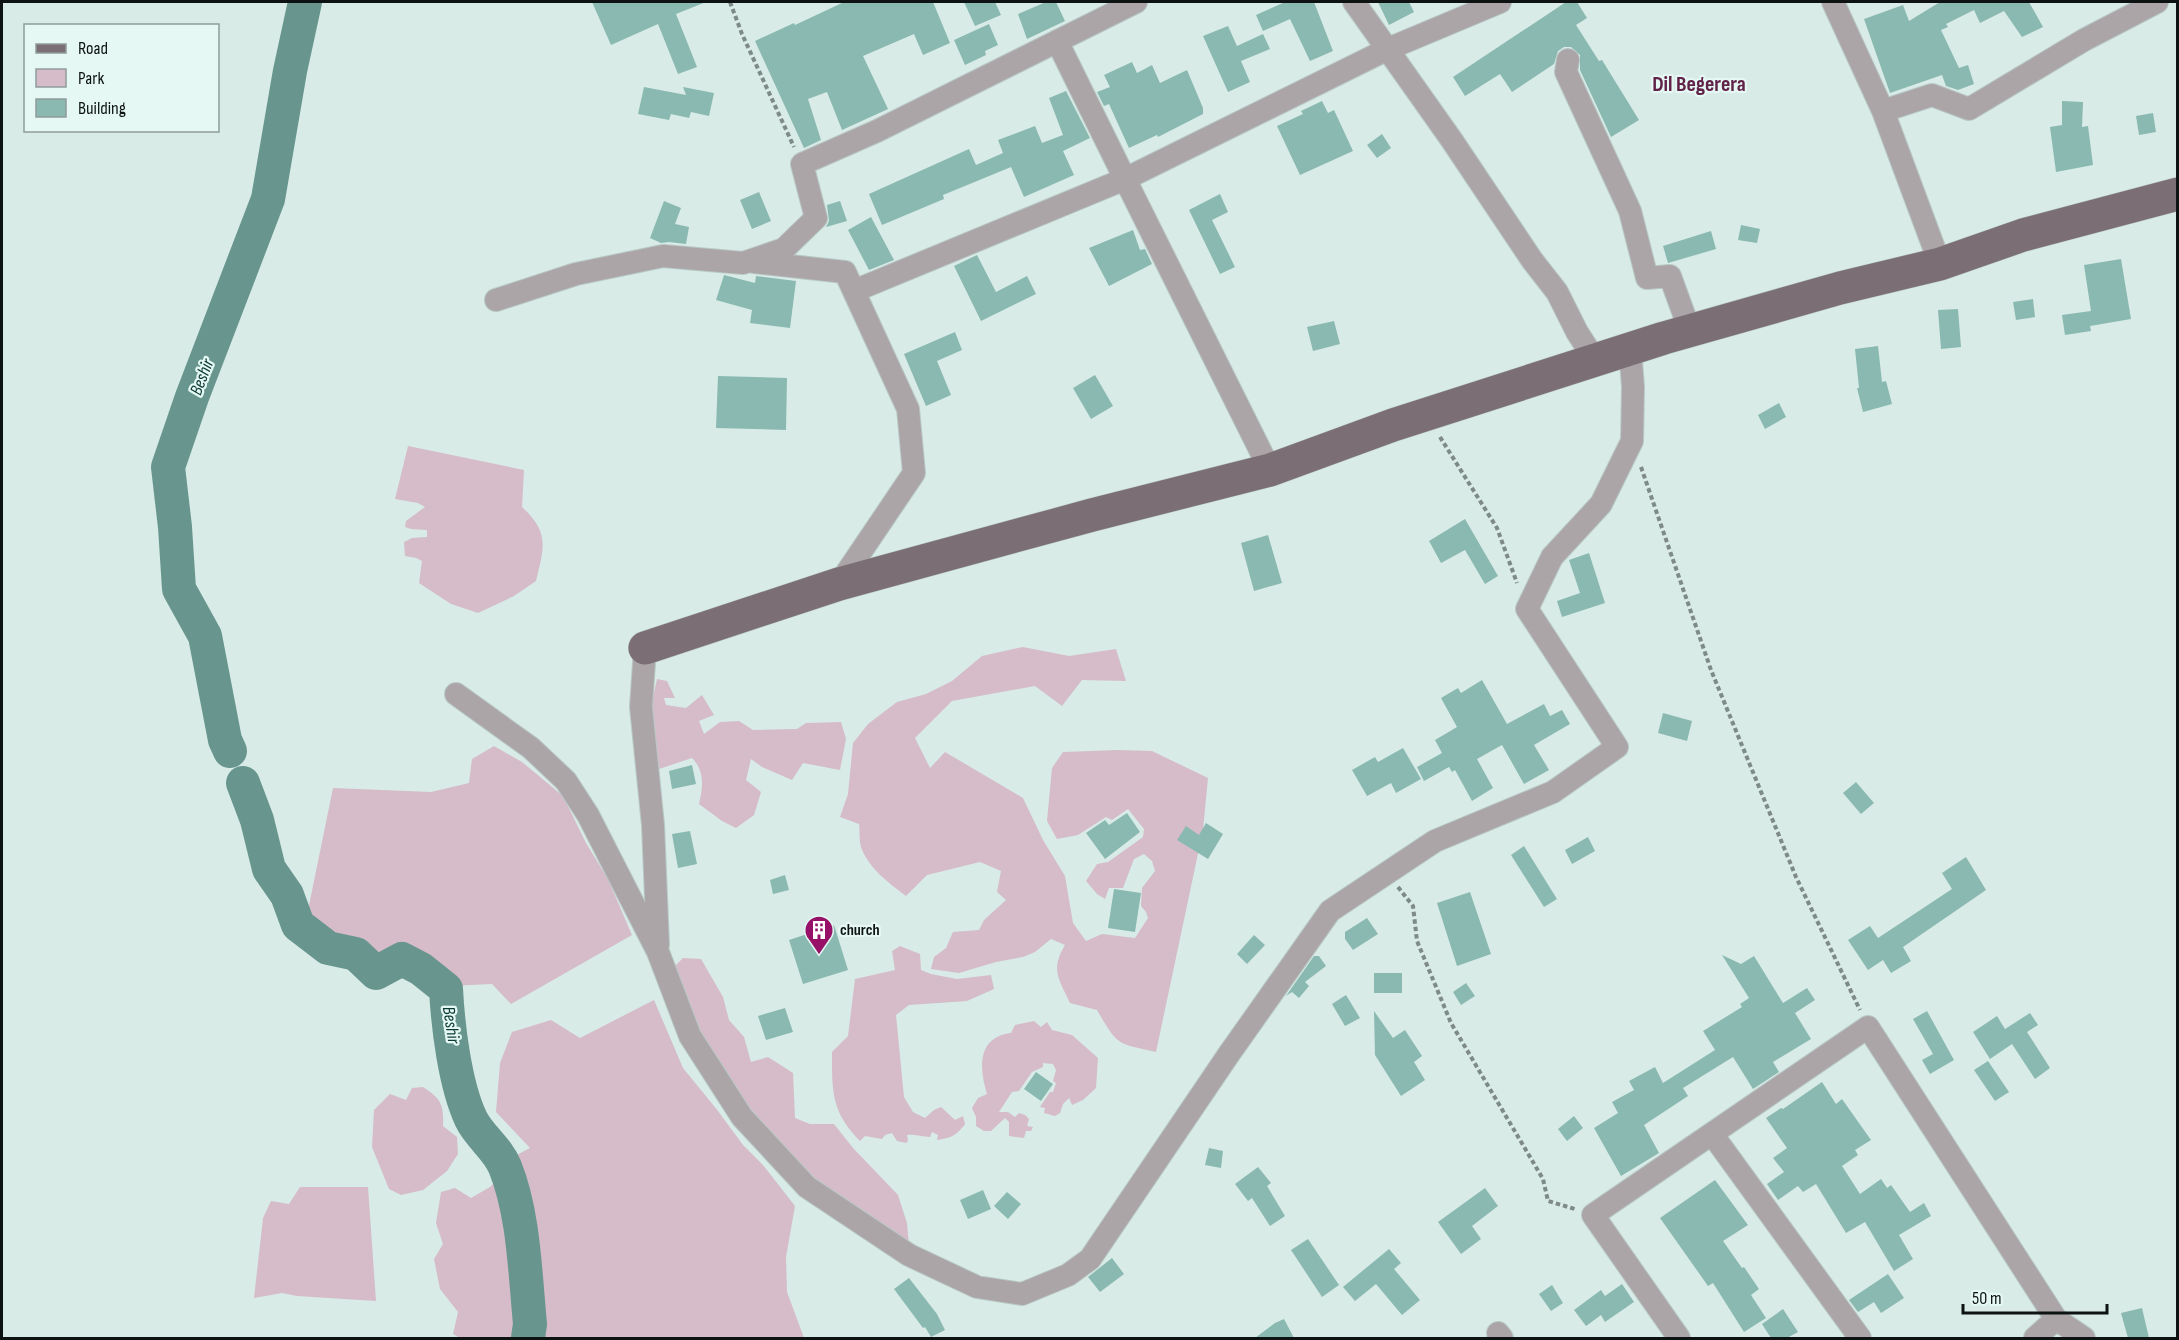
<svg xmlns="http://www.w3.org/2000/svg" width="2179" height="1340" font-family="'Sofia Sans Condensed',sans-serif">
<rect width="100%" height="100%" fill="#d8ebe7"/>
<path fill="#d5bcc8" d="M408,446L524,470L522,507C550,533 544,547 536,581L514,596L478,613L451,604L419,583L422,561L416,558L405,556L404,542L412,538L427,537V530L411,529L405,527L406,521L425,507L418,503L395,499Z
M1023,647L1069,656L1116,649L1126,681L1082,680L1062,706L1035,686L952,701L915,738L930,768L945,752L1023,798L1043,840L1065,876L1073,923L1086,941L1102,934L1135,938L1148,918L1146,912L1141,906L1142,888L1155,871L1152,861L1144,854L1134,859L1123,888H1109L1105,899L1097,894L1086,881L1097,864L1108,862L1143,837L1144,829L1128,809L1112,820L1106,817L1078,835L1057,839L1047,821L1052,768L1063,752L1118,750L1152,751L1208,778L1203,830L1156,1052C1116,1043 1118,1046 1097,1010L1070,1003C1059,979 1050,970 1065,945L1051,939L1035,952L1023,957L996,962L959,973L931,969L934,957L946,948L953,932L979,930L984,920L1006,900L997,892L1001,871L980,862L927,875L906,896C889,883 869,869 861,847C859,840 860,831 859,824L840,817L848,794L853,743L868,724L897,702L926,694L952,681L982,656Z
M657,679L667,681L675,698H664L666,705L686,708L702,695L714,715L699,721L704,734L720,722L739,721L753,730L797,729L806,723L841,722L846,739L840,770L803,763L792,780L762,767L751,759L746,780L761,792L754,815L736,828L722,821L699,804C703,787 705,771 692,758L659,769L652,762V702Z
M494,746L522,762L563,796L586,843L608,879L632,935L511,1004L492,984L448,986L402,955L376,969L359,952L324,940L305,925L333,788L431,792L469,783L472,759Z
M900,946L920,954L921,970L931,974L957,979L991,975L994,989L967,1001L909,1005L896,1015L904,1097L913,1112L925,1118L934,1110L941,1107L955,1120L963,1116L965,1124C956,1136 951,1138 937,1140L938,1135L932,1132L930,1137C921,1137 915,1134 907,1135L908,1141L906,1143L897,1141L892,1133L885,1135L882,1139L865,1136L860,1141C831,1112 832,1091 832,1052L848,1036L855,979L895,970L892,951Z
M683,958L701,959L723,997L729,1020L744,1037L751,1062L768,1057L793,1073L795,1118L810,1124H834L853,1148L898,1195L907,1223L909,1245L835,1202L746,1117L667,974Z
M654,1000L683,1068L718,1111L743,1145L763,1165L795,1206L786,1257L787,1292L804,1338H532L537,1322L522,1208L511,1158L530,1148L496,1112L500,1063L512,1032L551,1020L580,1038Z
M1034,1021L1041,1027L1047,1022L1052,1030L1072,1035L1098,1058L1096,1088L1083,1100L1072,1105L1069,1098L1063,1104L1060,1113L1055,1116L1044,1113L1045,1108L1040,1107L1050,1092H1053L1056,1083L1053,1081L1056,1070L1053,1064L1043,1063V1067L1032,1072L1019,1091L1012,1092L999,1112H1008L1015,1117L1019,1113L1025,1115L1029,1119L1027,1126L1033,1127L1031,1131H1026L1024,1138L1009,1136V1122L1005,1118L991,1131H984L976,1126V1117L972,1108L978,1098L987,1094C979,1068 977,1037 1011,1033L1015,1025Z
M423,1087C441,1099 444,1104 443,1126L457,1137L458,1154L447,1171L423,1190L401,1195L389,1189L372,1147L374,1110L390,1094L406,1100L412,1088Z
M503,1174L511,1193L518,1245L526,1307L524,1338H460L453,1334L458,1312L440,1289L434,1259L443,1244L436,1223L441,1192L455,1188L471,1198L490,1187Z
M300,1187H368L376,1301L297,1296L282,1293L254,1298L263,1218L271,1201L289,1204Z"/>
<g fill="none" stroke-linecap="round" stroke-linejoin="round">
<path stroke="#68968f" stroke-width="34" d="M230,751L225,740L205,636L179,589L175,527L168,467L192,397L268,199L290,71L305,2
M243,783L257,820L269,869L287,895L298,925L328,948L356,954L376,973L402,959L421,969L446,989C448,1027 455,1085 471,1119C479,1136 498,1149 505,1167C524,1214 525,1273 530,1324L528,1338"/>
</g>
<path fill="#8ab9b1" d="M592,2H706L676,14L697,67L678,74L658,24L611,45Z
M844,2H933L950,43L923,55L914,34L863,56L888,109L842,130L827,92L808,99L821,140L804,148L755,41L794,23L795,25Z
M964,2H995L1001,15L975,26Z
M1046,2H1056L1065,21L1027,39L1018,14Z
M1285,2H1314L1333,51L1310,61L1290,19L1263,31L1256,15Z
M1378,2H1409L1414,12L1389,25Z
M1566,2H1577L1587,18L1576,25L1599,61L1602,60L1639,120L1611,137L1580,70V55L1571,47H1564L1558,51L1554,64L1512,92L1500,74L1465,96L1453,77Z
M1940,2H2029L2043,27L2022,37L2004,11L1980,23L1974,10L1946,24L1948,27L1941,30L1959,68L1968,65L1974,84L1958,90L1946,86L1942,75L1890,93L1864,19L1903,5L1909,21Z
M989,24L998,45L985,51L986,55L965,65L954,40Z
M1228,26L1237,46L1263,34L1270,49L1241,61L1250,82L1228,92L1203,36Z
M1132,62L1137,73L1152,65L1160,83L1187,70L1203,108V114L1158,137L1157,135L1129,148L1109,104L1104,106L1097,92L1110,87L1104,75Z
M644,87L686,95L683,87L714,93L709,116L691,112L689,118L671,114L669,120L638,114Z
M1066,91L1090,138L1063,151L1074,175L1024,197L1011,167L943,195L944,199L882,225L869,194L969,149L976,165L1003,153L998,140L1035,126L1042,143L1063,135L1049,98Z
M1322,101L1328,113L1334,110L1353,151L1300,175L1277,126L1303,114L1301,111Z
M2062,101L2083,102L2082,127L2088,126L2093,165L2056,172L2050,127L2062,125Z
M2153,113L2156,132L2139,135L2136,116Z
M1382,134L1391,148L1377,158L1367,145Z
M759,192L771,221L752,229L740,200Z
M1220,194L1228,212L1212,220L1235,267L1220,274L1189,210Z
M664,201L681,208L675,224L689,227L686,244L669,242L661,243L650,238Z
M840,201L847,221L826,227L829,221L827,205Z
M871,217L894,260L869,270L848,230Z
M1741,225L1760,229L1757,243L1738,240Z
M1133,230L1140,250L1145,249L1152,264L1109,286L1089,248Z
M1711,231L1716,249L1668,263L1663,246Z
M977,255L996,292L1027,276L1036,294L981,321L954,266Z
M2121,259L2131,319L2090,326L2091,331L2065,335L2062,315L2091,311L2084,265Z
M724,275L755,283L756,276L796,281L790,328L750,323L752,310L716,300Z
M2033,299L2035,317L2016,320L2013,302Z
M1958,309L1961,347L1941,349L1938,310Z
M1334,321L1340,344L1313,351L1307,327Z
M955,332L962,350L937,361L951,395L926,406L904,354Z
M1878,346L1882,382L1886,381L1892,404L1863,412L1857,388H1859L1855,349Z
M1095,375L1113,406L1091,419L1073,388Z
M718,376L787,378L786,430L716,428Z
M1779,403L1786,417L1765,429L1758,415Z
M1465,519L1498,576L1485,584L1465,550L1441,563L1429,541Z
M1268,535L1282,583L1254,591L1241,543Z
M1589,553L1605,603L1562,617L1557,601L1580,593L1569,560Z
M1482,680L1507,724L1544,704L1550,716L1562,710L1570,724L1534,745L1549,770L1524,784L1502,745L1477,759L1493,788L1472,801L1455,770L1452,772L1449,767L1424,781L1417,767L1442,753L1435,740L1457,727L1441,698L1458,688L1461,693Z
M1663,713L1692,721L1687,741L1658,733Z
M1403,748L1421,779L1396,793L1391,783L1367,796L1352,770L1375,757L1378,762Z
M692,765L696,784L672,789L669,771Z
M1856,782L1874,803L1861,814L1843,793Z
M1127,813L1140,832L1105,859L1086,833L1105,820L1109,825Z
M1206,823L1223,834L1208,859L1177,840L1186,826L1199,835Z
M690,831L697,864L678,868L672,834Z
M1588,837L1595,851L1572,864L1565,850Z
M1524,846L1557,899L1544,907L1511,855Z
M1966,857L1986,890L1903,947L1911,961L1891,973L1883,960L1868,970L1848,940L1870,926L1878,938L1952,889L1942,873Z
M785,875L789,890L773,894L770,880Z
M1114,889L1141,893L1135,932L1108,928Z
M1470,892L1491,954L1457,966L1437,903Z
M1367,918L1378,934L1353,950L1345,939V932Z
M834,925L848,970L803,984L789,940Z
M1254,935L1265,945L1247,964L1237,954Z
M1722,955L1741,964L1754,956L1783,1003L1807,988L1815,1000L1795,1013L1811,1039L1773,1062L1779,1072L1753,1089L1733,1057L1683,1088L1688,1096L1644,1125L1659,1153L1621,1176L1594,1128L1618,1113L1612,1102L1634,1090L1629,1081L1655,1067L1663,1083L1715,1050L1703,1031L1742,1007L1740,1004L1749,998Z
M1314,956H1319L1326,966L1305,982L1309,986L1299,998L1292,992L1286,996Z
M1374,973H1402V993H1374Z
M1466,983L1475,996L1461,1005L1453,992Z
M1346,995L1360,1018L1345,1026L1332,1004Z
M785,1008L793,1032L766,1040L758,1016Z
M1374,1011L1393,1038L1405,1030L1422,1056L1414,1062L1425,1080L1401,1096L1375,1055Z
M1927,1011L1954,1060L1930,1074L1922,1060L1933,1054L1913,1019Z
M2030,1013L2038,1025L2027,1032L2050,1068L2035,1079L2012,1044L1990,1059L1973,1032L1997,1016L2005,1029Z
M1988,1061L2009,1092L1995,1101L1974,1070Z
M1036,1072L1053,1084L1041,1101L1024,1089Z
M1822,1082L1836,1104L1842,1099L1871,1140L1855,1150L1858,1155L1842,1166L1860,1194L1881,1179L1887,1188L1891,1185L1910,1212L1924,1203L1931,1216L1899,1235L1913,1259L1894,1271L1865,1222L1846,1233L1816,1184L1803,1192L1798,1186L1778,1200L1767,1184L1784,1172L1773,1158L1787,1148L1766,1118L1781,1108L1783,1109Z
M1574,1116L1583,1128L1567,1141L1558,1129Z
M1209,1148L1223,1151L1221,1168L1205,1165Z
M1258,1167L1271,1183L1267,1186L1285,1216L1270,1226L1252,1198L1248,1201L1235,1184Z
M1715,1180L1748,1225L1723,1241L1742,1268L1744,1267L1759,1289L1751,1295L1766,1318L1744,1332L1713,1283L1708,1286L1660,1218Z
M1485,1188L1498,1206L1472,1226L1481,1239L1461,1254L1438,1222Z
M983,1190L991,1209L968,1219L960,1200Z
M1007,1192L1021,1204L1008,1219L994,1206Z
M1308,1239L1339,1285L1322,1297L1291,1250Z
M1389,1249L1401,1263L1394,1269L1420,1300L1402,1315L1376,1284L1355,1301L1343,1287Z
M1112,1258L1124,1274L1100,1292L1088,1277Z
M1888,1274L1904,1298L1881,1313L1874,1302L1858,1312L1849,1300Z
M909,1278L937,1314L945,1330L931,1337L925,1327L923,1328L894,1289Z
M1622,1284L1634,1302L1605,1322L1601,1315L1586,1326L1574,1310L1601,1290L1605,1296Z
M1552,1285L1563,1303L1551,1311L1539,1294Z
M2142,1308L2149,1338H2128L2121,1313Z
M1783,1309L1798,1332L1787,1338H1771L1762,1324Z
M1284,1319L1294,1338H1255L1275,1323Z"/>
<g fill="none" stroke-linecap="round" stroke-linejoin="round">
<g stroke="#b8c8c5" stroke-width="24">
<path id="street" d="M1354,2L1451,139L1532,260L1557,292L1577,332L1595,360
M1833,2L1883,111L1940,264
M1057,41L1125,179L1388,49L1500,2
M1568,60L1566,72L1630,211L1647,278L1670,276L1690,331
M1883,111L1932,95L1969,109L2084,40L2157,2
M754,262L845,272L908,409L914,473L839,584
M854,291L1125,179L1270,470
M496,300L576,274L663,256L743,263L784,249L816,218L802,164L877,131L1136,2
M645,648L641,707L653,825L658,945
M456,694L531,748L566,781L588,815L658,952L690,1036L742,1117L807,1187L909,1255L977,1287L1022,1294L1068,1275L1090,1259L1229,1054L1330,911L1435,841L1553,792L1617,747L1527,609L1552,557L1601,504L1632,441L1633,387L1630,349
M1712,1134L1860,1338
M1498,1333L1502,1338
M1679,1338L1593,1215L1868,1027L2056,1319
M2035,1338L2056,1319L2084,1338"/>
</g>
<g stroke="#b8c8c5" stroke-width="34">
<path id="primary" d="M645,648L839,584L1092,515L1270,470L1393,425L1664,338L1840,288L1940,264L2023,235L2178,194"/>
</g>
<path stroke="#7d8a88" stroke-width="4" stroke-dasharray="4.5 3" stroke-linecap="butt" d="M730,2L742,34L794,147
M1440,437L1497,528L1517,583
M1641,467L1711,670L1796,877L1860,1010
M1398,887L1413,906L1417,941L1451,1023L1543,1179L1548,1201L1575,1209"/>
<use href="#street" stroke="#aca5a8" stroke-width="22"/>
<use href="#primary" stroke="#7b6e74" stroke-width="33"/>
</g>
<defs>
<g id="building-pin" transform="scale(1.5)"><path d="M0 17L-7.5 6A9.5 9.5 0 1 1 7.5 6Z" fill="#971168" stroke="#e5f8f4"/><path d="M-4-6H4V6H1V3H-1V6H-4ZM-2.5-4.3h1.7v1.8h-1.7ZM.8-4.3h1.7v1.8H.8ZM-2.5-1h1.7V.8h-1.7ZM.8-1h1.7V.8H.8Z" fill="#fff"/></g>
</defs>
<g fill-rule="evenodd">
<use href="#building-pin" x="819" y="930"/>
</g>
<g text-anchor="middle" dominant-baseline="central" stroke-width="4.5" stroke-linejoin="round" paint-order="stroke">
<g font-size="16" font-weight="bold" fill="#0d1312" stroke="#e5f8f4" text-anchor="start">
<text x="840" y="930">church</text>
</g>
<g font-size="18" font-style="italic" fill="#0c3933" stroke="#e5f8f4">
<text transform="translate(202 377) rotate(-69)">Beshir</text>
<text transform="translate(451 1025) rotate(81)">Beshir</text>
</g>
<g font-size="22" font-weight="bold" fill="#602246" stroke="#e5f8f4">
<text x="1699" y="84">Dil Begerera</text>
</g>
</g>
<rect width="2179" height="1340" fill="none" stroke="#0d1312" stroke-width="6"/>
<rect x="24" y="24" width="195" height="108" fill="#e5f8f4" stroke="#8f9c9a" stroke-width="1.5"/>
<rect x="36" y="44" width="30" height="9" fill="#7b6e74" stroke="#8f9c9a" stroke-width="1.5"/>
<text x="78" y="54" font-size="18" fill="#0d1312">Road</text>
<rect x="36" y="69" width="30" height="18" fill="#d5bcc8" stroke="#8f9c9a" stroke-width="1.5"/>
<text x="78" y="84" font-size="18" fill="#0d1312">Park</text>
<rect x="36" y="99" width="30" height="18" fill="#8ab9b1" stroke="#8f9c9a" stroke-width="1.5"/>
<text x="78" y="114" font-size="18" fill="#0d1312">Building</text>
<path d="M1963 1304v9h144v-9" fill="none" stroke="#0d1312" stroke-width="3"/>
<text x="1972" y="1304" font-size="18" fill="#0d1312" stroke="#e5f8f4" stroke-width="4.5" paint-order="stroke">50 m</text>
</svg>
